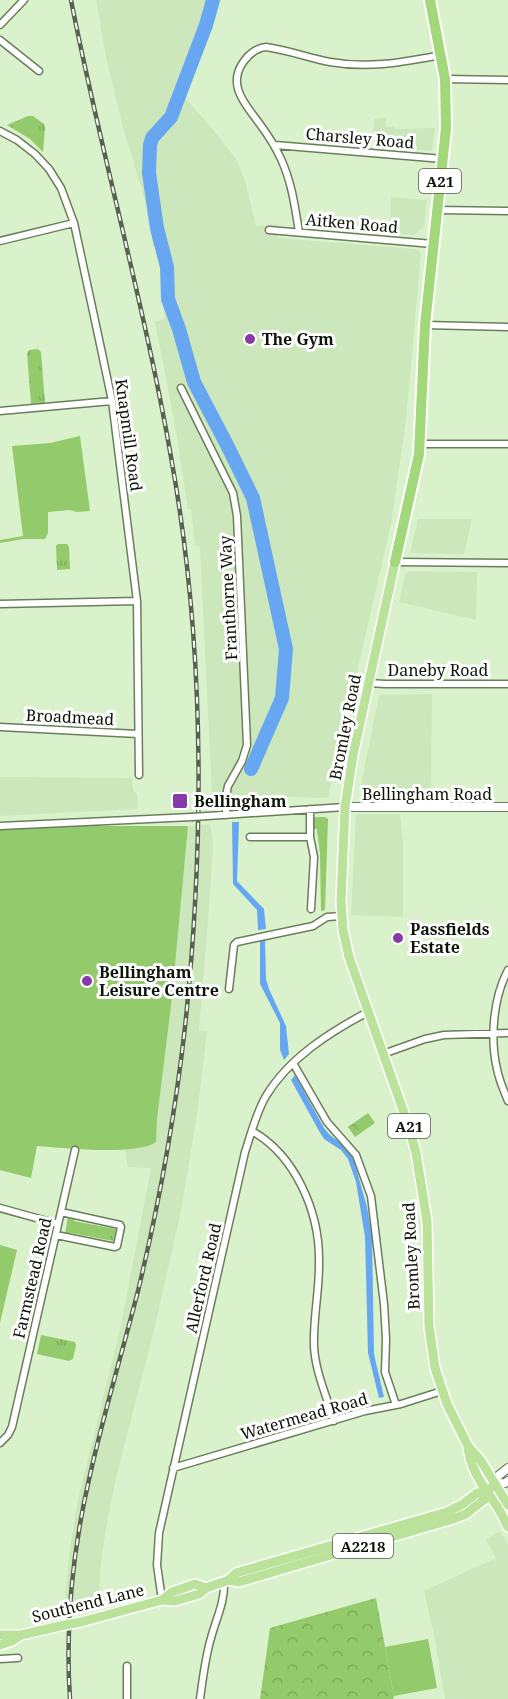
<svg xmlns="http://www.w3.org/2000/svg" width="508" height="1699" font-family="'Noto Serif',serif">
<defs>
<pattern id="grass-tufts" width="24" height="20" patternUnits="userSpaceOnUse" patternTransform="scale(1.5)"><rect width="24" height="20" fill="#93ca6b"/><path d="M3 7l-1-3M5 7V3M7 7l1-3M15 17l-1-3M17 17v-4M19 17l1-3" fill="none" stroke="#7ead5b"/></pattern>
<pattern id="forest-crowns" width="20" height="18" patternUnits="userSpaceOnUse" patternTransform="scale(1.5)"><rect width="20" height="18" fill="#93ca6b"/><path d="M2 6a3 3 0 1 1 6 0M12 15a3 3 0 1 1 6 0" fill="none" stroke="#7ead5b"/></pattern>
</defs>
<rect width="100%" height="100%" fill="#daf2cc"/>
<path fill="#cce7bb" d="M96,0H211L200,33L174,93L169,113L163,124L149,138L146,174L157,245L153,247L144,197L124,131L106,57Z
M183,92L186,99L215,132L236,159L245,180L256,226L278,224V238L414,249L419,251L421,254L406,420L391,524L328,798L212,795L200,547L195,545L191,509H188L174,420L155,322L165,319L153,146L155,139L170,125L176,113Z
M386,117V127H394L395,129L435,128L432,151L373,145L374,119Z
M391,197L427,200L424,226L414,235L390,233Z
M418,519H472L464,554L410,553Z
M410,571L477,572L476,620L399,602L405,574Z
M432,694L431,798L368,799L362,797V780L379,695Z
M0,777L132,778L133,790L137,794L138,809L0,816Z
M358,814H400L403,842V917L351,915L356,816Z
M210,824L213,845L209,908L199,1030L207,1031L197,1115L182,1206L156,1322L115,1482L105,1534L100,1572L99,1608L63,1617L70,1549L78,1499L120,1330L151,1168L128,1167L125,1150L151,1145L156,1141L157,1119L172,998L188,826Z
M500,1531L508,1545V1699H445L434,1635L424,1591L496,1558L486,1540Z"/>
<path fill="url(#grass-tufts)" d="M28,116H33L44,124L45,128L43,152L30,139L7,125Z
M38,349L41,352L45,403L31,404L27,353L29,350Z
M58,544H67L69,547L70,569L57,570L56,546Z
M312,817H325L328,819L325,910L321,911L320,854L317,829H311Z
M68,1216L75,1217L74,1221L116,1229L113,1241L71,1233L70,1235L65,1234Z
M41,1335L75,1342L76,1345L73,1359L69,1361L37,1354Z"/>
<path fill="url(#forest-crowns)" d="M368,1113L375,1123L355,1137L348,1127Z
M376,1598L394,1696L393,1699H260L270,1628Z"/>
<path fill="#93ca6b" d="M80,436L90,511L77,512L70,510L48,512V533L45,539H24L0,543V540L23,536L12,446L50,443Z
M81,826H188L172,998L157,1119L156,1142C135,1156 64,1148 37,1146L31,1178L0,1170V829Z
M0,1245L17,1250L0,1323Z
M428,1639L437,1688L394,1696L385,1647Z"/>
<path fill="#67a7f2" d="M232,822H239L237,881L264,909L266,929L258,930L257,910L233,884Z
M265,938L266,979L269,989L286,1026L289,1054L284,1060L280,1050V1023L260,984V939Z
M295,1075L324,1128L329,1134L344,1146L353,1157L367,1207L372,1236L374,1354L384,1397L379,1398L368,1353L365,1237L356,1182L348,1159L341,1150L324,1139L319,1131L291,1080Z"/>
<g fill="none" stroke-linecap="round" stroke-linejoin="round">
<path stroke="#67a7f2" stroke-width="14" d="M213,0L206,25L171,117L152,138L150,145L149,173L157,228L167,267L168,299L179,329L194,382L227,445L253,498L286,649L282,698L251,769"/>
<g stroke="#6a7e5c" stroke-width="9">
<path id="minor" d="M0,25L24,0
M0,40L39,71
M445,79L508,80
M0,131L17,140L35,154L49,169L61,188L74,223L100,344L112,401L137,601L139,775
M275,145L443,159
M437,210L508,211
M269,230L433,244
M299,232C295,207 292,183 281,159C275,146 268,135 259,123C246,105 226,85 244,61C250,53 256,48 266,47C288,50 309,58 330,62C370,69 403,62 442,55
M0,241L74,223
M425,325L508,327
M181,388L233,493L237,516L247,745L242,761L228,786L226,796V815
M0,411L112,401
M420,444H508
M395,562L508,563
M0,604L137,601
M368,683L385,684H508
M0,727L138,734
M310,809V837L314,857L311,909
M207,816L345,807
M0,826L192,817
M250,837H310
M508,970C493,998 490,1039 497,1069C499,1080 504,1091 508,1101
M229,989L234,945L237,942L313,926L327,917L342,916
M383,1054L425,1039L444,1035L508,1033
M293,1063L327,1122L356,1155L371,1196L384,1304L386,1339L385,1372L396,1405
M252,1131C295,1155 319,1211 319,1259C320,1288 313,1316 314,1346C315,1371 327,1397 334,1421
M0,1208L58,1224
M56,1235L115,1247L117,1246L121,1227L120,1225L61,1212
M0,1443L8,1435L12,1427L75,1150
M173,1468L365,1411L401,1404L442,1391
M162,1600L157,1565L159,1533L245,1152C251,1134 256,1113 266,1096C289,1058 330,1032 368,1012
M0,1659L18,1658
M127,1699V1666
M200,1699C203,1678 205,1658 211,1638C216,1619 225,1602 224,1582"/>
</g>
<g stroke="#6a7e5c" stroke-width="10">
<path id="tertiary" d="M345,807H508
M508,1468L498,1476L495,1484L505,1483L508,1481"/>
</g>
<g stroke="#fff" stroke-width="12">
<path id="primary" d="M395,562L353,755L345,807L341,901L343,930L349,957L409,1127L416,1153L427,1221L429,1326L435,1368L447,1404L468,1446L481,1461L508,1505
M468,1446C470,1469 482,1484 494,1502C500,1510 504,1519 508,1527
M229,1580L236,1573L447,1512L463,1504L477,1493L486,1492
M162,1600L172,1592L195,1584L206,1588
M81,1622L162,1600L175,1601L199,1594L206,1588L229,1580L239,1582L453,1519L466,1514L485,1499L486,1492L495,1484
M0,1635H21L60,1626
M0,1645L12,1641L21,1635"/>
</g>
<g stroke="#fff" stroke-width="14">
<path id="trunk" d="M395,562L419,454L425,325L446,128L445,79L430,0"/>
</g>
<use href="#minor" stroke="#fff" stroke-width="6"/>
<use href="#tertiary" stroke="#fff" stroke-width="8"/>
<use href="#primary" stroke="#bae29b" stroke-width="9"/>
<use href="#trunk" stroke="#a3d87a" stroke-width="10"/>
<g stroke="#56644e" stroke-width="4.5">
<path id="rail" d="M70,1699C65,1625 73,1548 90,1475C104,1413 122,1353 138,1291C159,1204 175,1116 185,1027C205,838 205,645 171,457C144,303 101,153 71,0"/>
</g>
<use href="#rail" stroke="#fff" stroke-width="2" stroke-dasharray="7" stroke-linecap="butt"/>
<g stroke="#6a7e5c" stroke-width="9" stroke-linecap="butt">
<path id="minor-bridge" d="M192,817L207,816"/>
</g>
<g stroke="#fff" stroke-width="12" stroke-linecap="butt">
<path id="primary-bridge" d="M60,1626L81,1622"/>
</g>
<use href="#minor-bridge" stroke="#fff" stroke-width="6"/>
<use href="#primary-bridge" stroke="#bae29b" stroke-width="9"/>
</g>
<g fill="#8639a9" stroke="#fff" stroke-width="2">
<circle cx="250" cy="339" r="6"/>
<rect x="172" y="793" width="16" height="16" rx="3"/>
<circle cx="398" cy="938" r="6"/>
<circle cx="87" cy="981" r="6"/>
</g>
<g text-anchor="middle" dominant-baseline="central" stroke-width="6" stroke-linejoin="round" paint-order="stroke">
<g fill="#fff" stroke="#555a51" stroke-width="1.5">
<rect x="419" y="169" width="42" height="24" rx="4.5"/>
<rect x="388" y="1114" width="42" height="24" rx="4.5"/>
<rect x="333" y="1534" width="60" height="24" rx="4.5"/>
</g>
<g font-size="15" font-weight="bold" fill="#0c1407">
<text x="440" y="181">A21</text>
<text x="409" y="1126">A21</text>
<text x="363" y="1546">A2218</text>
</g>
<g font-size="16" fill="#0c1407" stroke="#fff">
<text transform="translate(360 138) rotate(5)">Charsley Road</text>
<text transform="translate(352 223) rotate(5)">Aitken Road</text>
<text transform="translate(129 435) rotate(82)">Knapmill Road</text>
<text transform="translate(228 598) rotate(-93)">Franthorne Way</text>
<text x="438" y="670">Daneby Road</text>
<text transform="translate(70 717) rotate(3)">Broadmead</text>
<text transform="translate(345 727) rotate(-79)">Bromley Road</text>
<text x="427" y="794">Bellingham Road</text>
<text transform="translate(411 1256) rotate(-93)">Bromley Road</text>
<text transform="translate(32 1278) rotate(-77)">Farmstead Road</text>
<text transform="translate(203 1278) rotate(-77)">Allerford Road</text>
<text transform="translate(304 1416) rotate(-16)">Watermead Road</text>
<text transform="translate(88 1603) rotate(-14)">Southend Lane</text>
</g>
<g font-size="16" font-weight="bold" fill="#0c1407" stroke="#fff" text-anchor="start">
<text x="262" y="339">The Gym</text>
<text x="194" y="801">Bellingham</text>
<text x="410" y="929">Passfields<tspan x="410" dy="18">Estate</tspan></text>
<text x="99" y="972">Bellingham<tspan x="99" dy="18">Leisure Centre</tspan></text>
</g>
</g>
</svg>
